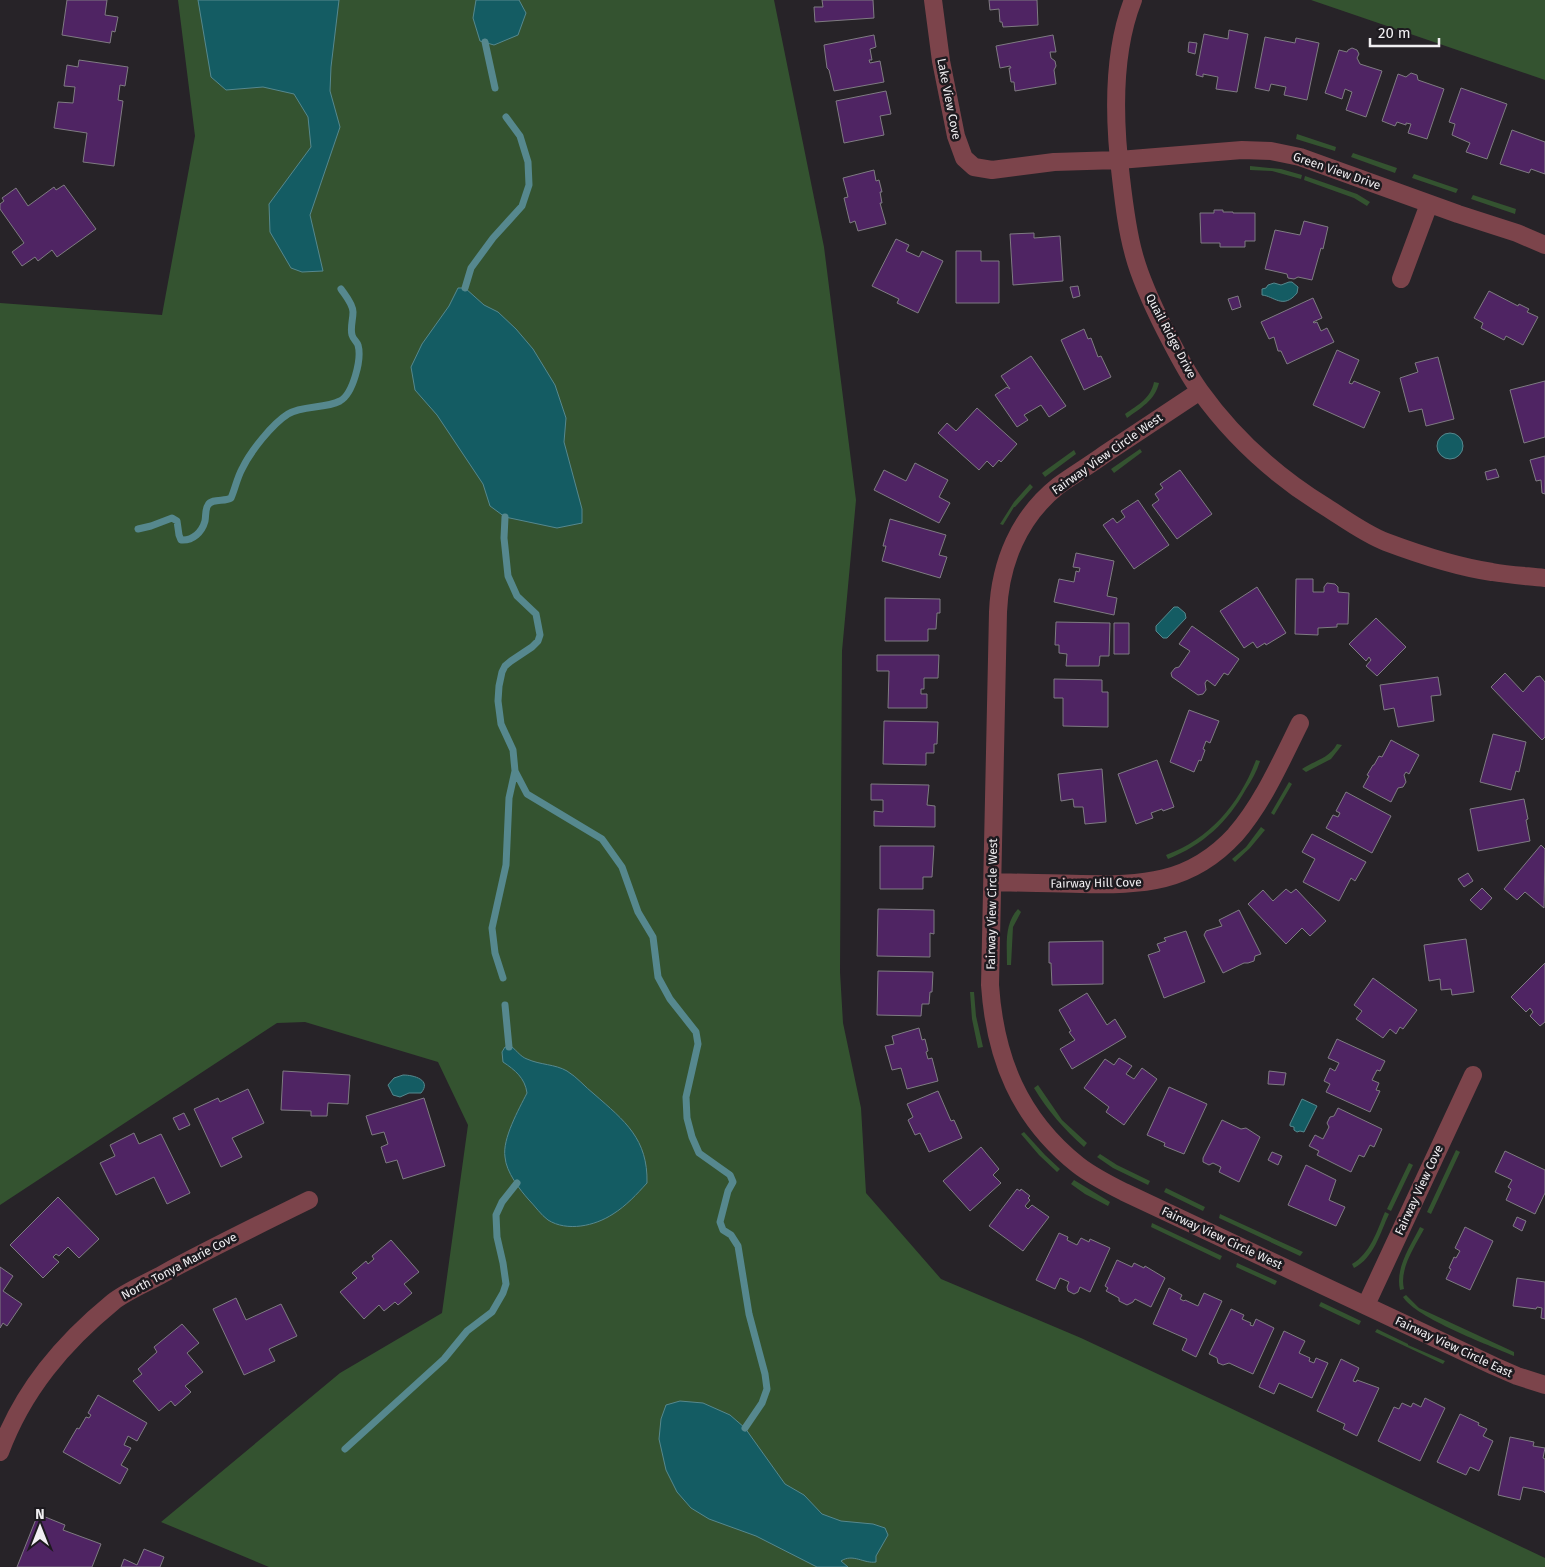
<svg xmlns="http://www.w3.org/2000/svg" width="1545" height="1567" font-family="'Fira Sans',sans-serif">
<rect width="100%" height="100%" fill="#272328"/>
<path fill="#345330" d="M178,0H774L824,247L856,500L842,651L840,972L843,1023L861,1108L866,1193L941,1279L1081,1338L1226,1406L1545,1558V1567H269L161,1522L340,1373L442,1313L468,1125L438,1062L305,1022L277,1023L0,1205V303L162,315L195,136Z
M1311,0H1545V80Z
M1297,134L1336,147L1335,151L1296,139Z
M1353,153L1397,168L1395,173L1351,157Z
M1250,166L1281,169L1302,175L1301,179L1272,171L1250,170Z
M1414,174L1458,189L1456,193L1412,178Z
M1305,176L1357,194L1370,202L1367,206L1354,198L1304,180Z
M1473,195L1516,209L1515,214L1471,199Z
M1154,382L1159,383C1155,400 1141,408 1127,418L1125,414C1138,405 1151,398 1154,382Z
M1140,449L1142,452L1114,473L1111,469Z
M1074,450L1076,454L1045,477L1042,473Z
M1030,484L1033,487L1015,507H1014L1003,525L1000,524L1014,502Z
M1337,744L1342,745L1331,759L1306,772L1302,769C1315,760 1329,759 1337,744Z
M1256,760L1260,761C1257,771 1252,780 1246,789C1228,822 1203,845 1168,859L1166,855C1210,839 1240,803 1256,760Z
M1289,782L1292,784L1274,815L1271,813Z
M1261,827L1265,830L1250,848L1235,862L1232,859L1246,847Z
M1018,909L1021,912L1013,927L1011,965H1007C1007,945 1004,924 1018,909Z
M974,992L976,1016L983,1047L978,1048L972,1019L970,992Z
M1038,1085L1062,1120L1087,1143L1084,1147C1064,1129 1048,1111 1034,1088Z
M1024,1132L1045,1155L1060,1169L1057,1172L1039,1155L1021,1134Z
M1456,1150L1460,1152L1431,1214L1427,1212Z
M1100,1154L1117,1165L1150,1181L1148,1185L1113,1168L1097,1157Z
M1409,1163L1413,1165L1391,1211L1387,1209Z
M1074,1180L1110,1202L1108,1206L1085,1194L1071,1184Z
M1166,1188L1205,1207L1203,1211L1164,1192Z
M1385,1212L1389,1214C1380,1233 1374,1258 1354,1268L1352,1264C1370,1254 1377,1231 1385,1212Z
M1220,1214L1303,1252L1300,1256L1219,1218Z
M1152,1223L1222,1256L1220,1260L1151,1227Z
M1420,1227L1424,1229C1415,1246 1399,1269 1404,1289L1400,1290C1395,1268 1410,1247 1420,1227Z
M1237,1263L1277,1281L1275,1285L1236,1267Z
M1406,1295L1419,1308L1514,1352V1356C1489,1345 1416,1318 1403,1297Z
M1321,1302L1361,1321L1359,1325L1319,1306Z
M1377,1329L1408,1344V1345L1445,1361L1443,1364L1375,1332Z"/>
<path fill="#145c63" stroke="#56888e" d="M198,0H339L331,67L330,91L340,127L310,215L323,271L302,272L291,268L270,232L269,204L311,147L308,117L294,94L263,87L226,90L211,77Z
M476,0H519L526,13L518,35L494,45L480,41L473,18Z
M1289,282H1292L1298,287L1297,293C1283,310 1274,296 1262,295V289L1266,288L1268,285L1274,283L1281,285Z
M458,288H465L484,305L498,312L516,329L533,349L555,385L566,418L564,442L582,509V523L557,528L505,517L490,506L483,484L437,415L415,390L411,367L422,344L449,306Z
M1437 446a13 13 0 1 1 26 0a13 13 0 1 1-26 0Z
M1174,607H1178L1185,613L1186,618L1167,638H1163L1156,631V626Z
M505,1047H512C517,1051 521,1057 527,1059C540,1065 555,1064 567,1071C577,1077 585,1087 594,1094C625,1121 648,1139 647,1183C637,1194 626,1206 613,1214C595,1226 567,1232 548,1220C541,1215 535,1206 529,1200C520,1190 506,1172 505,1157C502,1139 519,1109 527,1093C525,1078 515,1070 503,1062L502,1052Z
M403,1075C414,1075 432,1080 421,1093H409L400,1097L393,1095L388,1085L394,1078Z
M1302,1099L1317,1106L1304,1132L1300,1131L1297,1132L1294,1130V1127L1290,1126V1124Z
M680,1401L703,1403L730,1415L745,1428L785,1484L804,1495L822,1514L841,1521L873,1524L885,1528L888,1535L876,1556V1562C864,1564 853,1553 841,1561L848,1567H817L756,1536L709,1519L691,1508L677,1492L666,1470L659,1439L661,1419L666,1405Z"/>
<g fill="none" stroke-linecap="round" stroke-linejoin="round">
<path stroke="#56888e" stroke-width="7" d="M485,42L495,88
M465,288L471,268L493,238L522,206L529,185L528,162L520,136L506,117
M505,517L504,538L508,576L517,596L536,614L540,635L538,641L532,647L511,661L505,666L502,672L499,686L498,701L501,724L513,750L515,771L527,794L602,839L622,867L638,912L653,937L658,977L670,999L696,1032L698,1044L686,1097L687,1118L692,1137L699,1153L730,1175L733,1182L728,1191L720,1222L723,1230L731,1235L738,1246L749,1314L765,1374L767,1389L762,1403L745,1428
M138,529L151,526L172,518L177,521L179,535L181,540C193,541 202,532 205,521C206,516 205,509 208,505C212,498 225,502 231,498C235,489 237,478 242,469C250,452 272,424 288,414C303,405 324,409 340,401C353,394 362,359 358,345C357,342 353,339 352,335C350,328 353,320 353,312C353,304 345,295 341,289
M503,978L495,953L492,928L506,865L509,798L515,771
M505,1005L509,1047
M345,1449L444,1359L467,1331L492,1312L503,1293L506,1284L503,1263L497,1237L496,1215L502,1202L517,1183"/>
</g>
<path fill="#4f2463" stroke="#7f7b82" d="M67,0H107L105,15L118,17L115,32L112,31L110,43L62,35Z
M822,0H873L874,18L815,22L814,7H823Z
M989,0H1037L1038,25L1003,27L1002,22H1000L999,9L990,10Z
M1229,30L1248,34L1237,92L1216,89L1218,77L1203,74V77L1196,75L1204,34L1228,39Z
M874,35L876,47L870,49L872,60H869L870,63L880,61L884,82L834,91L829,70L827,68L824,45Z
M1053,35L1056,52H1050L1051,58L1055,61L1056,66L1054,70L1056,84L1015,91L1014,82H1011L1009,68H1011L1010,66L1000,68L996,46Z
M1265,37L1295,43L1296,38L1319,43L1307,100L1284,95L1286,87L1271,84L1269,91L1255,88Z
M1189,42L1197,43L1195,54L1188,52Z
M1352,48L1357,50L1359,54L1357,58L1360,64L1382,71L1366,117L1346,110L1352,92L1345,89L1342,99L1325,93L1339,50L1347,52L1348,50Z
M79,60L128,67L125,86L120,85L118,100L123,101L114,166L83,162L87,133L54,128L58,102L73,103L75,87L64,86L67,65L78,67Z
M1411,73L1417,75L1418,80L1444,89L1427,139L1408,133L1411,124L1406,123V125L1397,122L1395,126L1382,121L1398,74L1406,77Z
M1461,88L1507,104L1487,159L1466,152L1470,143L1452,135L1455,124L1449,122Z
M886,91L891,114L880,116L884,135L844,143L836,101Z
M1512,130L1545,142V174L1531,169L1529,173L1500,164Z
M874,170L876,181L879,180L882,192H880L882,203H880L886,224L858,231L855,221L850,223L844,198L848,197L843,178Z
M64,185L96,229L57,257L52,250L38,261L35,257L22,266L12,252L24,243L0,209V204L4,201L2,198L16,188L28,206L54,187L56,190Z
M1214,210H1223V212H1233V213H1255V241H1245V247H1220V243H1201L1200,213H1214Z
M1304,221L1328,227L1323,249L1321,248L1312,280L1298,277L1294,279L1288,278L1287,274L1265,269L1275,230L1300,235Z
M1034,233V238L1060,236L1063,281L1013,285L1010,234Z
M896,239L909,245L906,251L919,257L922,251L943,261L918,313L897,303L899,299L872,286Z
M956,251H981V261H999V303H956Z
M1078,286L1080,296L1073,298L1070,287Z
M1489,291L1518,306L1519,304L1529,309L1527,312L1538,317L1523,345L1506,336L1504,340L1481,328L1483,323L1474,318Z
M1238,296L1241,307L1232,310L1228,299Z
M1313,298L1322,318L1313,322L1314,323L1317,322L1321,331L1327,328L1334,342L1287,364L1281,351H1278L1274,337L1269,339L1261,322Z
M1084,329L1088,339L1091,338L1098,357L1101,356L1111,377L1084,390L1061,340Z
M1337,350L1359,360L1349,383L1352,384L1354,381L1380,392L1364,428L1313,405Z
M1031,356L1066,406L1049,417L1041,405L1024,415L1028,420L1017,427L995,395L1007,387L1010,389L1001,376Z
M1438,357L1454,419L1426,426L1422,409L1409,412L1400,378L1418,372L1415,363Z
M1545,381V437L1524,443L1510,390Z
M977,408L1017,444L1001,462L999,460L993,467L987,461L979,470L938,433L947,423L956,431Z
M1545,456V494L1542,493L1541,480L1536,481L1530,460Z
M915,463L948,480L939,497L950,503L939,523L874,490L884,470L906,481Z
M1496,469L1499,477L1487,480L1485,472Z
M1180,470L1212,514L1177,539L1152,505L1159,500L1155,494L1163,488L1160,484Z
M1138,500L1169,545L1134,569L1103,525L1113,518L1117,523L1125,517L1121,511Z
M890,519L946,535L939,555L947,557L940,578L882,561L886,546H883Z
M1076,553L1114,561L1107,596L1117,598L1114,615L1054,602L1059,579L1074,582L1076,571L1079,572L1080,568L1073,567Z
M1296,579H1313V592H1324V587L1327,583L1335,584L1338,587V592L1349,593L1348,624H1337V627L1318,628V635L1295,634Z
M1257,587L1286,633L1266,645L1265,643L1257,648L1253,642L1244,648L1220,611Z
M885,598L940,599V613H937L936,629H928V641H885Z
M1376,618L1406,647L1377,676L1366,666L1371,660L1369,657L1366,661L1349,644Z
M1056,622L1110,623L1109,656H1100L1099,666H1066L1067,654L1059,653V645H1055Z
M1114,623H1129V654H1114Z
M1192,626L1239,659L1228,675L1224,673L1215,686L1207,680L1205,683L1206,690L1203,694L1198,695L1172,677L1171,673L1175,668L1179,667L1190,651L1179,644Z
M877,655H939L938,678H924V689H921V694H927V708H888L889,671H877Z
M1505,673L1523,692L1536,677L1540,676L1545,682V737L1542,740L1491,687Z
M1438,677L1441,695L1431,696L1434,721L1398,727L1394,708L1384,710L1380,685Z
M1054,679L1102,680V692H1108V727L1063,726V698H1054Z
M1189,710L1219,721L1210,743L1206,741L1203,749L1205,750L1201,761L1199,760L1194,772L1170,762Z
M884,721L938,722L937,744H934V753H926V765L883,764Z
M1493,734L1526,742L1519,772L1516,771L1511,790L1480,782Z
M1391,740L1419,755L1409,774L1406,772L1404,775L1406,782L1403,787L1398,788L1391,802L1363,787L1369,776L1367,775L1373,765H1374L1379,756L1382,757Z
M1157,760L1174,807L1163,811L1162,809L1151,813L1153,818L1136,824L1118,774Z
M1102,769L1106,822L1085,824L1083,807H1074L1073,799L1061,801L1058,774Z
M871,784L929,785L927,805L935,806V827L874,826V811L883,812V800H871Z
M1346,792L1391,816L1372,853L1326,828L1333,815L1338,817L1340,813L1336,811Z
M1524,799L1528,819L1526,820L1530,841L1478,851L1470,809Z
M1312,834L1366,862L1355,881L1351,878L1339,901L1303,882L1315,859L1302,852Z
M1541,845L1545,849L1544,908L1525,892L1517,900L1504,889Z
M880,846H934L932,877H923V889H880Z
M1468,873L1473,881L1464,887L1458,879Z
M1482,888L1492,898L1481,910L1470,900Z
M1286,889L1291,893L1296,889L1326,921L1310,936L1302,928L1286,944L1248,904L1263,890L1273,901Z
M878,909L934,910V934L930,933V957L877,956Z
M1239,910L1261,954L1255,956L1254,961L1248,963H1244L1223,973L1204,935L1206,931L1222,926L1219,920Z
M1186,931L1205,982L1164,998L1148,955L1160,951L1157,944L1166,941L1164,938Z
M1466,939L1474,992L1452,995L1451,989L1441,990L1440,979L1429,981L1424,945Z
M1103,941V984L1052,985L1051,963H1049V942Z
M1545,963V1022L1540,1026L1530,1016L1533,1012L1530,1008L1526,1012L1511,997Z
M878,971L933,972L932,992H930L929,1004H922L921,1016L877,1015Z
M1373,978L1417,1010L1403,1029L1400,1027L1396,1034L1390,1029L1383,1038L1356,1019L1362,1011L1354,1005Z
M1087,993L1107,1025L1115,1019L1126,1037L1072,1069L1060,1049L1075,1040L1069,1032L1071,1031L1059,1010Z
M919,1028L922,1040L925,1039L928,1051L926,1052L928,1059L932,1058L938,1081L907,1089L901,1068L892,1070L885,1046L894,1044L892,1036Z
M1337,1039L1385,1061L1380,1071L1377,1070L1372,1080L1379,1083L1376,1090L1380,1091L1370,1112L1326,1092L1330,1084L1324,1081L1330,1068L1335,1071L1339,1063L1328,1058Z
M1119,1058L1132,1066L1126,1074L1134,1079L1142,1068L1157,1079L1124,1125L1106,1112L1109,1107L1084,1088L1105,1059L1114,1065Z
M283,1071L350,1075L348,1104L328,1103L327,1116H311V1111L281,1110Z
M1269,1071L1286,1073L1284,1085L1268,1084Z
M1169,1087L1207,1104L1184,1154L1164,1146L1165,1143L1147,1135Z
M248,1089L264,1123L232,1138L242,1157L221,1167L194,1109L218,1098L220,1102Z
M938,1091L951,1121L954,1120L962,1138L929,1152L920,1133L915,1135L908,1120L913,1117L907,1104Z
M424,1098L445,1166L403,1179L397,1160L386,1163L381,1147L388,1144L384,1132L372,1135L366,1116Z
M1338,1108L1382,1129L1374,1147L1370,1145L1364,1157L1359,1155L1351,1172L1317,1155L1319,1151L1309,1146L1315,1135L1323,1139L1329,1127L1327,1123L1330,1117L1334,1116Z
M184,1113L190,1125L179,1130L173,1118Z
M1222,1120L1241,1129L1246,1128L1260,1137L1239,1182L1219,1172L1221,1167L1213,1163L1209,1165L1203,1162V1158Z
M134,1133L139,1144L161,1134L190,1193L167,1204L154,1177L116,1195L100,1163L115,1156L110,1145Z
M981,1147L999,1169L993,1175L1001,1183L970,1211L943,1181Z
M1505,1151L1545,1170V1193L1535,1214L1506,1200L1511,1189L1508,1187L1512,1180L1495,1172Z
M1272,1152L1282,1156L1278,1165L1268,1160Z
M1306,1165L1336,1180L1329,1200L1345,1207L1336,1226L1288,1205Z
M1017,1189L1020,1191L1021,1189L1030,1196L1028,1198L1030,1200L1025,1206L1028,1209L1032,1205L1049,1217L1023,1251L989,1226Z
M58,1197L99,1239L79,1258L68,1247L59,1256L56,1254L53,1257L59,1262L43,1278L10,1245Z
M1517,1217L1526,1221L1522,1231L1513,1226Z
M1465,1227L1493,1241L1470,1290L1446,1279L1451,1269L1449,1268L1454,1257L1456,1258L1460,1251L1455,1248Z
M1059,1233L1068,1237L1067,1240L1077,1245L1081,1238L1089,1242L1090,1239L1110,1248L1090,1292L1080,1287L1078,1292L1074,1294L1068,1291L1067,1287L1069,1282L1060,1278L1055,1289L1036,1280Z
M391,1240L419,1272L404,1284L412,1293L398,1305L395,1302L384,1311L379,1305L364,1319L340,1292L357,1278L352,1273L366,1261L368,1264L374,1259L372,1256Z
M1117,1260L1132,1267L1134,1263L1144,1268L1145,1266L1165,1278L1151,1307L1135,1299L1133,1302L1127,1305L1119,1301V1298L1106,1291L1108,1288L1105,1286Z
M0,1267L13,1276L3,1291L22,1304L7,1326L3,1323L0,1328Z
M1517,1278L1545,1282V1319L1541,1318L1542,1308L1537,1307L1536,1309L1513,1306Z
M1169,1288L1182,1295L1180,1299L1184,1301L1185,1300L1198,1306L1204,1293L1222,1301L1196,1357L1182,1350L1187,1339L1153,1324Z
M236,1298L246,1320L281,1304L297,1336L269,1349L275,1361L244,1375L213,1309Z
M1231,1309L1244,1315L1242,1319L1251,1323L1250,1325L1253,1326L1256,1319L1274,1328L1253,1374L1229,1363L1223,1365L1218,1363L1217,1358L1209,1354Z
M182,1324L199,1343L187,1353L203,1372L185,1386L191,1392L175,1406L171,1401L159,1411L133,1381L142,1374L138,1369L157,1352L154,1347Z
M1284,1331L1305,1341L1299,1353L1310,1358L1309,1361L1314,1363L1316,1358L1328,1363L1312,1398L1279,1383L1274,1394L1259,1387Z
M1341,1359L1359,1368L1353,1381L1356,1382L1357,1380L1379,1388L1357,1436L1343,1429L1345,1424L1317,1411Z
M98,1395L147,1423L137,1441L128,1436L124,1445L131,1448L121,1465L128,1469L120,1484L63,1452L77,1428L79,1429L86,1417L89,1418L91,1415L88,1413Z
M1425,1398L1445,1408L1420,1461L1378,1441L1394,1407L1399,1409L1402,1403L1411,1407L1413,1403L1421,1407Z
M1460,1414L1479,1423L1478,1425L1487,1429L1483,1436L1493,1441L1479,1471L1470,1467L1466,1475L1437,1462Z
M1510,1437L1534,1442L1533,1446L1545,1448L1543,1458L1545,1459V1493L1543,1491L1523,1487L1520,1500L1498,1495Z
M38,1514L65,1525L63,1530L101,1544L92,1567H17Z
M144,1549L164,1557L160,1567H121L124,1559L137,1565Z"/>
<g fill="none" stroke-linecap="round" stroke-linejoin="round">
<path stroke="#7c444b" stroke-width="18" d="M933,0L941,61L956,136L964,158L974,167L992,170L1054,162L1119,160L1242,150L1271,151L1300,157L1458,214L1517,233L1545,245
M1133,0C1112,53 1114,122 1121,178C1124,204 1127,230 1134,255C1141,281 1153,306 1165,330C1176,351 1186,372 1200,391C1233,437 1277,477 1326,507C1345,519 1365,534 1386,542C1418,554 1458,567 1492,572C1509,575 1527,576 1545,578
M1401,279L1429,204
M1200,391C1168,412 1137,433 1105,454C1090,465 1073,475 1058,486C1019,517 1000,563 998,612L990,985C995,1058 1019,1118 1078,1165C1092,1176 1108,1184 1124,1192L1494,1366L1517,1376L1545,1385
M993,882C1022,883 1052,883 1081,884C1142,885 1190,884 1235,835C1263,803 1281,761 1300,723
M1366,1305L1473,1075
M0,1452C23,1390 63,1343 113,1302C127,1291 147,1283 163,1274C211,1248 260,1224 309,1200"/>
</g>
<g text-anchor="middle" dominant-baseline="central" stroke-width="5" stroke-linejoin="round" paint-order="stroke">
<g font-size="12" fill="#f1eff2" stroke="#1d1a1f">
<text transform="translate(949 99) rotate(79)">Lake View Cove</text>
<text transform="translate(1337 171) rotate(19)">Green View Drive</text>
<text transform="translate(1171 336) rotate(62)">Quail Ridge Drive</text>
<text transform="translate(1107 454) rotate(-35)">Fairway View Circle West</text>
<text transform="translate(1096 883) rotate(-1)">Fairway Hill Cove</text>
<text transform="translate(992 904) rotate(-89)">Fairway View Circle West</text>
<text transform="translate(1419 1190) rotate(-65)">Fairway View Cove</text>
<text transform="translate(1222 1238) rotate(25)">Fairway View Circle West</text>
<text transform="translate(179 1266) rotate(-28)">North Tonya Marie Cove</text>
<text transform="translate(1454 1347) rotate(25)">Fairway View Circle East</text>
</g>
</g>
<g transform="translate(40 1527)" stroke="#1d1a1f" stroke-width="4" paint-order="stroke">
<path d="M0-4L9 19L0 12L-9 19Z" fill="#f1eff2"/>
<text y="-8" font-size="14" font-weight="bold" text-anchor="middle" fill="#f1eff2">N</text>
</g>
<path d="M1370 38v8h69v-8" fill="none" stroke="#f1eff2" stroke-width="2.5"/>
<text x="1378" y="38" font-size="15" fill="#f1eff2" stroke="#1d1a1f" stroke-width="4" paint-order="stroke">20 m</text>
</svg>
